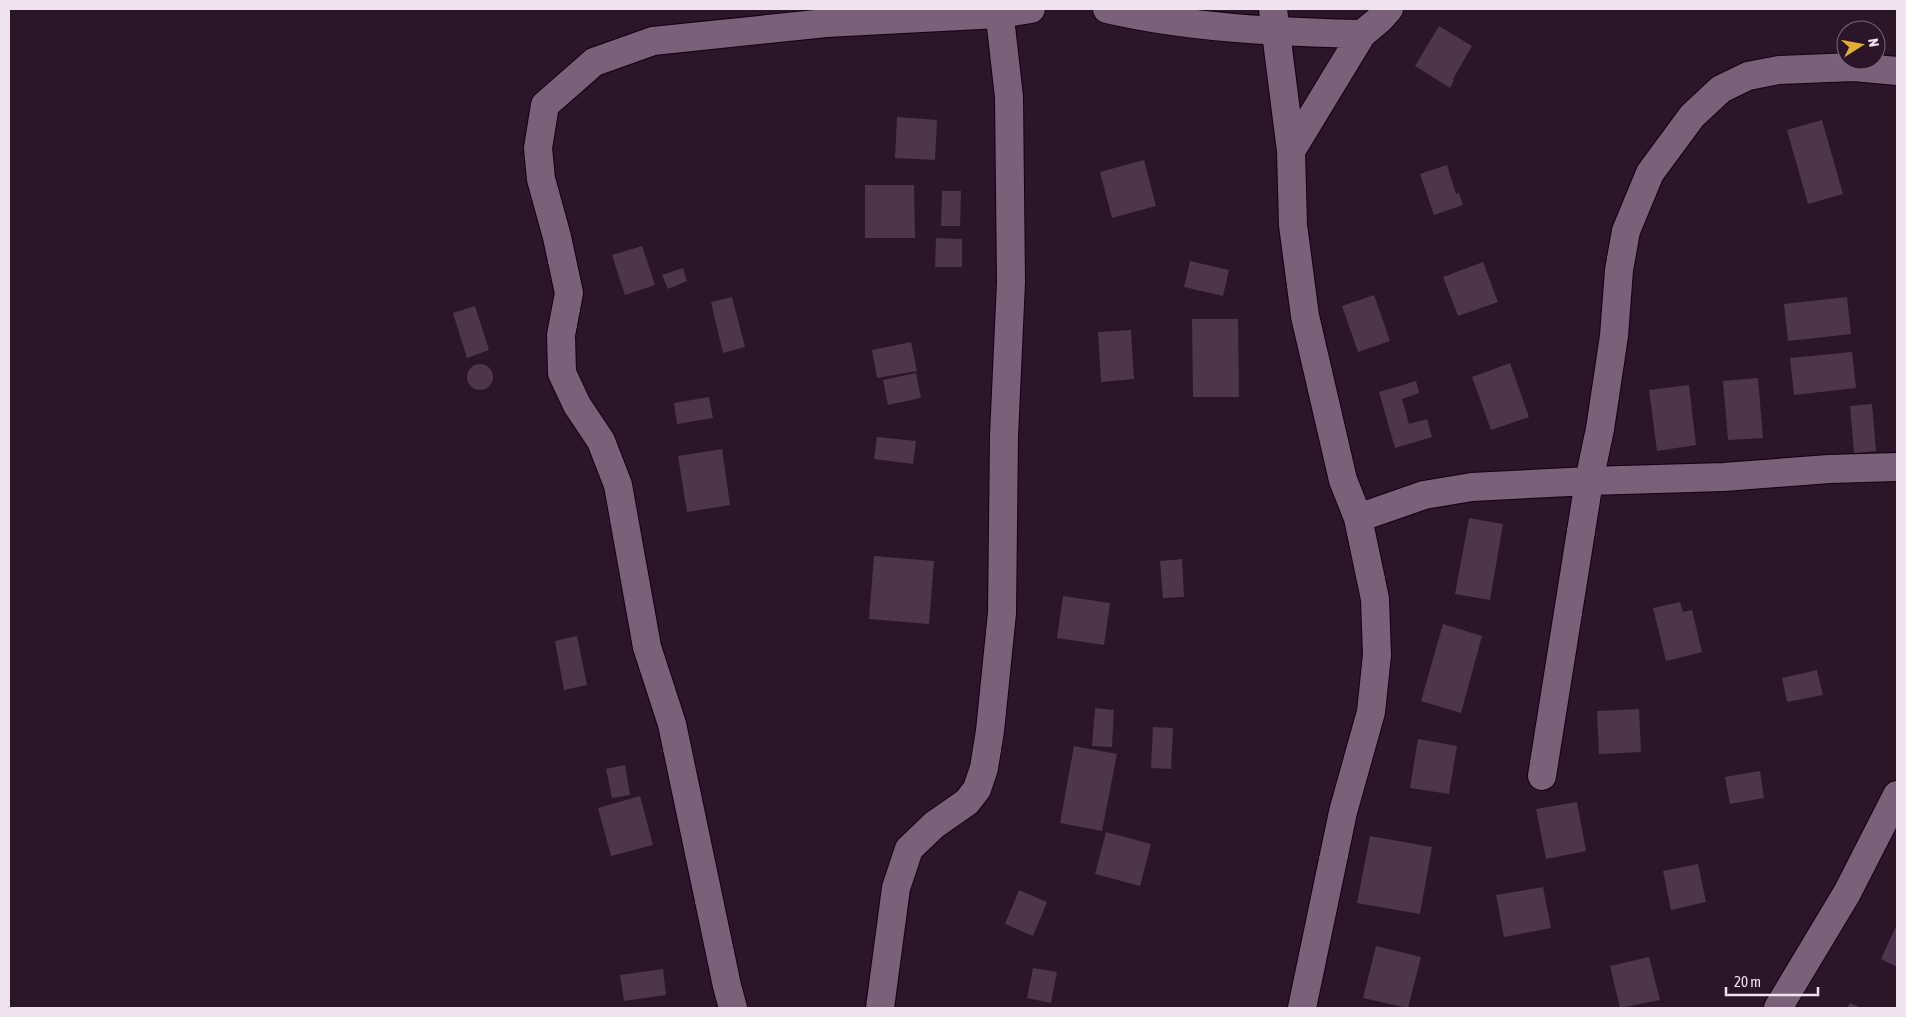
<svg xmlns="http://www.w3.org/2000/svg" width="1906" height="1017" font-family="'Asap Condensed',sans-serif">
<rect width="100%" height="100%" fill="#2a1529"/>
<path fill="#4d354b" d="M1439,26L1472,46L1453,79L1454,80L1450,88L1415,66Z
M897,117L937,120L935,160L895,158Z
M1822,120L1843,194L1808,204L1787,130Z
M1144,160L1156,206L1112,218L1100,172Z
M1447,165L1456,194L1459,193L1463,205L1434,215L1420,174Z
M865,185H914L915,238H865Z
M942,191H961L960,226H941Z
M936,238L962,239V267H935Z
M642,246L655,285L625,295L612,255Z
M1190,261L1229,270L1223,296L1184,287Z
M1483,262L1498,302L1458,316L1443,277Z
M683,268L687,281L668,289L662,275Z
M1374,295L1390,341L1358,352L1342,306Z
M732,297L745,347L723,353L711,302Z
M1847,297L1851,334L1788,341L1784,304Z
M475,306L489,350L467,358L453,313Z
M1192,319H1238L1239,397H1193Z
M1131,330L1134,379L1101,382L1098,332Z
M911,342L917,371L877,378L872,350Z
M1852,352L1856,388L1794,395L1790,358Z
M1510,363L1529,417L1491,430L1472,377Z
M467 377a13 13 0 1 1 26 0a13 13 0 1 1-26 0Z
M916,373L921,398L888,405L883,380Z
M1758,378L1763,438L1728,440L1723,381Z
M1416,381L1419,393L1402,399L1409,424L1427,419L1432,437L1395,448L1379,392Z
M1689,385L1696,445L1657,451L1649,390Z
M709,397L713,418L677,424L674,403Z
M1872,404L1876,451L1854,453L1850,406Z
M877,437L916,441L913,464L874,459Z
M722,449L730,505L687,512L678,456Z
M1469,518L1503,524L1490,600L1455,594Z
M874,556L934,561L929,624L869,619Z
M1182,559L1184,597L1163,598L1160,561Z
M1063,596L1110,603L1104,645L1057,638Z
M1680,602L1683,612L1692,610L1702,652L1666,661L1653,608Z
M1443,624L1482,636L1461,713L1421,701Z
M577,636L587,685L564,690L555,641Z
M1817,670L1823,695L1787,702L1782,678Z
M1095,708L1114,710L1112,747L1092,746Z
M1639,709L1641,752L1599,754L1597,711Z
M1153,727L1173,728L1171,769L1151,768Z
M1418,739L1457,746L1449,794L1410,788Z
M1074,746L1117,754L1102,831L1060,823Z
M625,765L630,795L612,798L606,769Z
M1760,771L1764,798L1730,804L1725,777Z
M640,796L653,845L611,856L598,808Z
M1577,802L1586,851L1546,859L1536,809Z
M1106,832L1151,844L1140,886L1095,874Z
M1370,836L1432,847L1420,914L1357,903Z
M1698,864L1706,902L1671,910L1663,871Z
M1543,887L1551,928L1504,937L1496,895Z
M1019,890L1047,902L1033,936L1005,924Z
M1897,924V967L1881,959Z
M1376,946L1421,957L1408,1008L1363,998Z
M1649,957L1660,1000L1620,1008L1610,966Z
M1033,968L1057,972L1051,1003L1027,998Z
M663,969L666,995L624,1001L620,975Z
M1850,1003L1862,1008H1847Z"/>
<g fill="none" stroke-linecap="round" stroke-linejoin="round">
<g stroke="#120212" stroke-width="30">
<path id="minor" d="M1107,9C1190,28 1276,32 1362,34
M1273,9L1291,151
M1358,518L1424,495L1472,487L1589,481L1724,477L1829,469L1897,467
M1542,776L1589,481L1600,429L1614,336L1619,270L1626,231L1650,173L1692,116L1721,89L1748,76L1779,70L1854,67L1897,71
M733,1008L727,986L672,724L647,647L618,485L601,441L577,405L562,373L561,335L569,293L557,237L541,179L538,148L545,105L594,62L653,41L826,23L999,14L1031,9
M880,1008L896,888L909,849L934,825L967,802L977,789L984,768L990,731L1002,613L1004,436L1011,282L1009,97L999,9
M1302,1008L1343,812L1371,712L1377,655L1375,599L1358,518L1343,480L1305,316L1293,225L1291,151L1362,34L1380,19L1389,9
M1778,1008L1847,893L1897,795"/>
</g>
<use href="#minor" stroke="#7a6078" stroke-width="28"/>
</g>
<rect width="1906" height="1017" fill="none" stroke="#f1e2f0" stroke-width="20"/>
<g transform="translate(1861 45) rotate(79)"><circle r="24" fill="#2a1529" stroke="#7a6779"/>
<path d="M0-4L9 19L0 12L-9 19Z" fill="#e3ae34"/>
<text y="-8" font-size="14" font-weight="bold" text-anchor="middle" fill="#f1e2f0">N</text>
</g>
<path d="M1726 987v8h92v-8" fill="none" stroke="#f1e2f0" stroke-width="2.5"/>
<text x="1734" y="987" font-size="15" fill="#f1e2f0" stroke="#2a1529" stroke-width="4" paint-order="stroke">20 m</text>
</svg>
